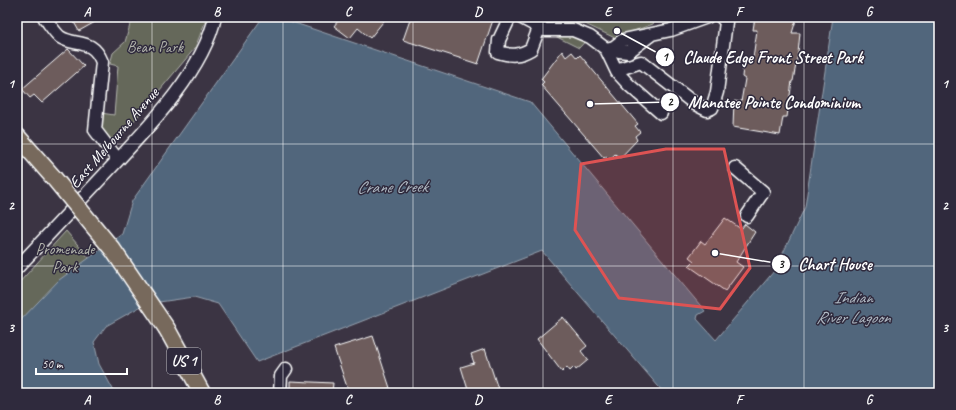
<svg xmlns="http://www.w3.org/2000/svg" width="956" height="410" font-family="Caveat,sans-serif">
<rect width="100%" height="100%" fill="#3b3443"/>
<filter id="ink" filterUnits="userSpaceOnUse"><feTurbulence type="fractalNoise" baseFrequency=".025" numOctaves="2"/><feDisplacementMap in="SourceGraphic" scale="8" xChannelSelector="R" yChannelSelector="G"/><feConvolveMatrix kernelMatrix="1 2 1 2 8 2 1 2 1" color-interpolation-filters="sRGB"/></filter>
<g filter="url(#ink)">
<path fill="#65685a" stroke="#b2b4ac" d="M140,17H207L195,48L118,140H109L100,126L101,113L114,115L118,66L110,64L113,53L125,42L130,25Z
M517,17L534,25L592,34L579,48Z
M533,17H658L653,24L615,38L585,24L537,20Z
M66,231L89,258L17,330V285Z"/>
<path fill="#51667c" stroke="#97a3b0" d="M263,17H277L530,102L705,311L698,315L697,319L716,340L775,270L805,207L833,17H939V393H664L542,251L257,362L218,304L194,297L145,304L106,326L94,342L99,364L115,393H17V324L59,280L122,234L132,201Z"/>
<path fill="#6d5c5b" stroke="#fff" d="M71,17H104L79,31Z
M341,17H387L370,38L358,28L350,38L334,26Z
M411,17H494L478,64L403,40Z
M755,17H797L792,33H800L798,53L793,81H792L787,117H783L780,135L733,127L734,101L741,102L745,79L742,77L744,57L753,58L757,30H753Z
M68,49L84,66L42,103L34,95L30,98L22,89Z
M562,51L566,57L572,52L577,58L580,55L638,124L635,126L640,132L635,136L637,140L620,158L615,154L610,159L607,156L604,158L541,85L544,82L541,79Z
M725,218L741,229L745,224L755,232L736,262L743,267L725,291L689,266L694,261L689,257L701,241L705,244Z
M563,317L587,346L581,351L588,360L576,370L574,367L570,371L567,367L562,372L537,339Z
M373,336L390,388L375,393H349L334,348Z
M485,349L498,389L487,393H469L461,367L474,363L471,354Z
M290,381L333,383L332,393H290Z"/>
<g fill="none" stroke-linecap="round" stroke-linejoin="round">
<g stroke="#fff" stroke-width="15">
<path id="minor" d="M44,17C49,23 54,32 60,37C75,47 92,37 102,62L95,130L118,160
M510,17L499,40L498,52C511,56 519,56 531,49L539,28
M520,17L544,30H573L590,37L606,49L617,72L629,85L661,113
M614,47L619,51L628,52L652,34
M606,49L614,47L623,40L671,30L707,17
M616,70L641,62L695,104L707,110L712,108L717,92L726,22L721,17
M735,168L763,192L747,216
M17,268C46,237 75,206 104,175C143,133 203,73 215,17
M280,393L281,376L286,369"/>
</g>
<g stroke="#fff" stroke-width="19">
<path id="major" d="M17,136L53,177
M167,329L202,393"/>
</g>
<use href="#minor" stroke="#2f2a3d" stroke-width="12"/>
<use href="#major" stroke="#77695c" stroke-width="16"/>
<g stroke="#fff" stroke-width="19" stroke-linecap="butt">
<path id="major-bridge" d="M53,177L113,250L167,329"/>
</g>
<use href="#major-bridge" stroke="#77695c" stroke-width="16"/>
</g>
</g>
<path fill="#de5353" fill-opacity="0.2" stroke="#de5353" stroke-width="3" stroke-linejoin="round" d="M666,149H724L750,268L720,309L619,298L575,230L581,164Z"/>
<path fill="none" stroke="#fff" stroke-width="1" stroke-opacity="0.55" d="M152,17V393M283,17V393M413,17V393M543,17V393M673,17V393M804,17V393M17,144H939M17,266H939"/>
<g text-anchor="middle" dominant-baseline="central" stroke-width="3" stroke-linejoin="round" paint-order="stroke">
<rect fill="#2f2a3d" stroke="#c1bfc5" stroke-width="1" x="167" y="348" width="34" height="26" rx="3"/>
<g font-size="15" font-weight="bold" fill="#fff">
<text x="184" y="361">US 1</text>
</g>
<g font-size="16" fill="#b2b4ac" stroke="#2f2a3d">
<text x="155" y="47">Bean Park</text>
<text x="65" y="249">Promenade<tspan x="65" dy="18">Park</tspan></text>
</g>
<g font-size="16" fill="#fff" stroke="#2f2a3d">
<text transform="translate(114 138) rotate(-49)">East Melbourne Avenue</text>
</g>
<g font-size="17" font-style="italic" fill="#b1bac4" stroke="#2f2a3d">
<text transform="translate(392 187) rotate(-1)">Crane Creek</text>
<text x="853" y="297">Indian<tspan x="853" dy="20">River Lagoon</tspan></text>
</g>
</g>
<path fill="none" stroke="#fff" stroke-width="1.5" d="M617 31L665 57M590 104L670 102M715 253L781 264"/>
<g fill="#fff" stroke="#2f2a3d" stroke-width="1.5">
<circle cx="617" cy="31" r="4"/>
<circle cx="590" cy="104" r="4"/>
<circle cx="715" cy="253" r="4"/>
<circle cx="665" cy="57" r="10"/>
<circle cx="670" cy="102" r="10"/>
<circle cx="781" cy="264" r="10"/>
</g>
<g font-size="12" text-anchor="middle" font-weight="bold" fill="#111">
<text x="665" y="61">1</text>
<text x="670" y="106">2</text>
<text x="781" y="268">3</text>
</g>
<g font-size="17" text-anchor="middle" font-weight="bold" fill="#fff" stroke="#2f2a3d" stroke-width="3" stroke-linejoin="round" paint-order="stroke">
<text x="773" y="63">Claude Edge Front Street Park</text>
<text x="774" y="108">Manatee Pointe Condominium</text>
<text x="835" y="270">Chart House</text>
</g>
<rect width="956" height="410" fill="none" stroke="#2f2a3d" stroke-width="44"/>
<path d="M36 368v6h91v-6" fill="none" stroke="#ffffff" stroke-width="2"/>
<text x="42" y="368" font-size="12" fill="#ffffff" stroke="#2f2a3d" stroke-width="3" paint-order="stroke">50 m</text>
<rect x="22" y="22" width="912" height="366" fill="none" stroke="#fff" stroke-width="1.5"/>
<g font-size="13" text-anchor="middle" font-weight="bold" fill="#fff">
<text x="87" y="16">A</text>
<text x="217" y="16">B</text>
<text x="348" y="16">C</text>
<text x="478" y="16">D</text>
<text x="608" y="16">E</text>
<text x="739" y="16">F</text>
<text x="869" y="16">G</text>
<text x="11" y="88">1</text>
<text x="945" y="88">1</text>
<text x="11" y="210">2</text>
<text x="945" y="210">2</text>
<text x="11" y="332">3</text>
<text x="945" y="332">3</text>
<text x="87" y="404">A</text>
<text x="217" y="404">B</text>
<text x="348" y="404">C</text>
<text x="478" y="404">D</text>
<text x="608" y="404">E</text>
<text x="739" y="404">F</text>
<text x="869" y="404">G</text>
</g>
</svg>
